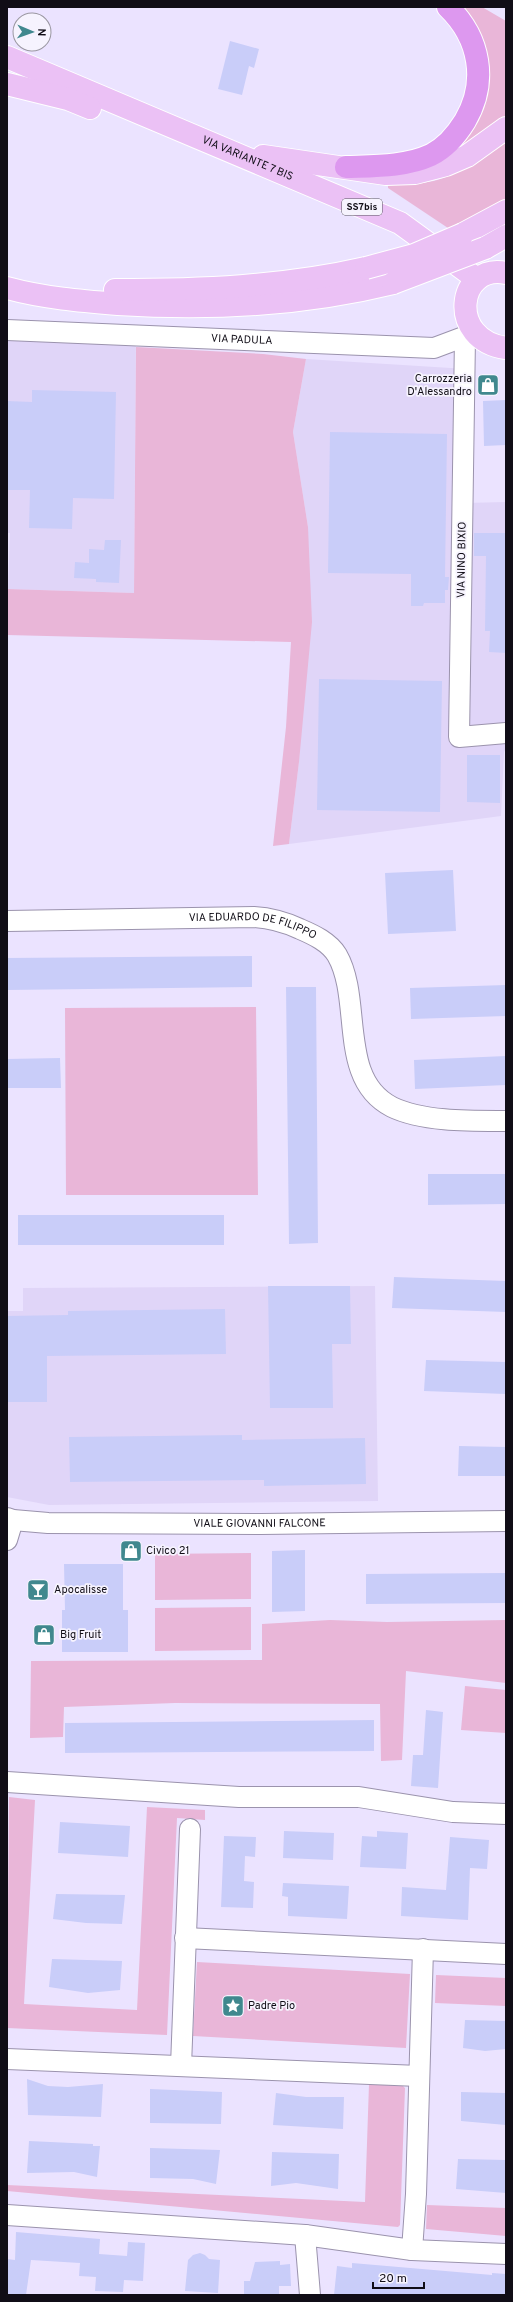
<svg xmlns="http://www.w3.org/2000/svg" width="513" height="2302" font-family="Overpass,sans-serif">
<rect width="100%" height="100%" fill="#ebe3ff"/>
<path fill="#e0d5f8" d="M7,321L136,325L134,593L8,589L10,533H7Z
M306,359L467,369L465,503L506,502V748L504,752L501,816L289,844L299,762L308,527L293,432Z
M375,1286L378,1501L49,1505L7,1497V1311H23V1288Z"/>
<path fill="#e9b6d8" d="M459,7H482L506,21V120L458,150L467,139L481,112Z
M506,138V204L451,230L388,188V185C401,184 415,185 428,182C458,177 482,156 506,138Z
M136,347L263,354L306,359L293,432L308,527L312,622L299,762L289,844L273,846L286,727L291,642L7,635L8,589L134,593Z
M256,1007L258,1195H66L65,1008Z
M251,1553V1599L155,1600V1554Z
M251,1607V1650L155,1651V1608Z
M330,1620L387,1622L506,1620V1683L406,1671L402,1760L381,1761L380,1704L175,1703L64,1707L63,1737L30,1738L31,1661L262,1660V1624Z
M465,1686L506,1690V1733L461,1730Z
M9,1797L35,1800L24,2004L137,2010L147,1807L205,1810V1820L177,1818L167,2035L7,2028Z
M197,1962L410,1974L406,2048L193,2036Z
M436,1975L506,1978V2006L435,2003Z
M369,2084L402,2085L405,2088L400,2225L398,2227L7,2191V2185L365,2202Z
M427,2205L506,2208V2236L426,2229Z"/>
<path fill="#c9cdf9" d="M230,41L259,49L254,68L249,66L242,95L218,89Z
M32,390L116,392L114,499L73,498L72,529L29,528L30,490H7V401L32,402Z
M506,400V445L484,446L483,401Z
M330,432L447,434L445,577H449L448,590H445V603H424L423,606H411V574L328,573Z
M474,533H506V653L489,652L490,631H485L486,556H474Z
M105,540H121L119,583L96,582V579L74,578L75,562L89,563V549L104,550Z
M319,679L442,681L440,812L317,810Z
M467,755H500V803L467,802Z
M453,870L456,931L388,934L385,873Z
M252,956V987L7,990V958Z
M506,985V1016L411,1019L410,988Z
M286,987H316L318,1243L289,1244Z
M506,1056V1085L415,1089L414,1060Z
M60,1058L61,1088H7V1059Z
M428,1174H506V1204L428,1205Z
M18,1215H224V1245H18Z
M394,1277L506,1281V1312L392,1308Z
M268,1286H350L351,1344H332L333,1408H270Z
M225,1309L226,1354L47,1356V1402H7V1316L68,1315V1311Z
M426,1360L506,1362V1394L424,1391Z
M242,1435V1440L365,1438L366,1484L264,1486V1480L70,1482L69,1437Z
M459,1446L506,1447V1476H458Z
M305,1550V1611L272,1612V1551Z
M64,1564H123V1610H128V1652H62V1610H65Z
M506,1573V1603L366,1604V1574Z
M426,1710L443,1712L438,1788L411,1786L413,1755H423Z
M374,1720V1751L65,1753V1723Z
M60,1822L130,1826L128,1857L58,1853Z
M284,1831L334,1833L333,1860L283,1858Z
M377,1831L408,1833L406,1869L360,1867L362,1836L377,1837Z
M224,1836L256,1837L255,1857L245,1856L244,1881L254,1882L253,1908L221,1907Z
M450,1837L489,1840L487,1869L470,1868L468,1920L401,1916L402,1887L446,1890Z
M283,1883L349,1886L347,1919L288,1916V1897L282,1896Z
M56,1894L125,1895L122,1924L86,1923L53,1919Z
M52,1959L122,1961L120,1990L88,1993L49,1987Z
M465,2020L506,2021V2049L485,2051L463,2048Z
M27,2079L48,2086L68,2087L103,2084L101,2117L28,2115Z
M150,2089L222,2092L221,2124L150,2123Z
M461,2092L506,2093V2125L461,2121Z
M276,2093L306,2097H344L343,2129L273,2125Z
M29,2141L93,2144V2146H100L97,2177L74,2172L27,2173Z
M150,2148L220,2150L216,2184L193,2179L150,2178Z
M272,2152L339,2154L338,2189L296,2183L271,2186Z
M458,2159L506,2160V2193L456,2189Z
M16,2232L100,2239L99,2254L127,2256L128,2242L145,2243L143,2281L124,2280L123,2292L95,2291L96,2277L79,2276L80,2263L31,2260L26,2295H7V2259L15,2260Z
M200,2253L205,2255L209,2259L220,2260L218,2293L185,2291L188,2260L193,2255Z
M280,2261V2265L290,2264L291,2286H279V2295H244V2281H250L255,2262Z
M352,2263L492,2275V2273L506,2274V2295H334L337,2266L352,2268Z"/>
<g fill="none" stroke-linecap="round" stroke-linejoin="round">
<g stroke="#9b93ad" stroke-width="22">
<g id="street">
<path id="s1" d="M7,330L434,348L474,333"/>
<path d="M465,337L459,737L506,733"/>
<path id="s2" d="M7,921L254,917C271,918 285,922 300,929C314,935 329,942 337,955C363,1000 337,1079 392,1107C423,1122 472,1121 506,1121"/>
<path id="s3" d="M7,1518L13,1520L48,1523L261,1524L506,1521"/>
<path d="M7,1540L13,1520"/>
<path d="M7,1782L239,1797H359L453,1812L506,1814"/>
<path d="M185,1938L506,1954"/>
<path d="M7,2059L419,2076"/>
<path d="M181,2066L190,1829"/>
<path d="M7,2215L305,2235L412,2250L506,2254"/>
<path d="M305,2235L310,2295"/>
<path d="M412,2250L416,2194L423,1949"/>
</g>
</g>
<g stroke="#fff" stroke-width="24">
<g id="primary">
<path id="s4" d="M7,57L400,223L477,279"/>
<path d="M7,84L68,99L90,108"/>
<path d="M263,156L386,174L415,173L446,165L467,156L506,128"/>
<path d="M463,234L506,211"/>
<path d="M485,248L506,236"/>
<path d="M506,273C457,263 447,340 506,348"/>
<path d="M7,288C44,298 81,301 118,304C210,310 304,305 393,283"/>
<path d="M115,290C199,290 283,287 366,268"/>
</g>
</g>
<g stroke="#fff" stroke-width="24">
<path id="highway" d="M346,167C374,166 405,167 431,155C445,148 457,134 465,121C488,82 480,38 448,7"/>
</g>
<use href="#street" stroke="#fff" stroke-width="20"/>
<use href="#primary" stroke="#ebc1f5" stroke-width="22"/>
<use href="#highway" stroke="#dd98ef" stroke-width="22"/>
<g stroke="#fff" stroke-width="24" stroke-linecap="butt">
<path id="primary-bridge" d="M366,268L414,255L463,234
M393,283L485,248"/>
</g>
<use href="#primary-bridge" stroke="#ebc1f5" stroke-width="22"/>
</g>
<defs>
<g id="shop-square" transform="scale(1.15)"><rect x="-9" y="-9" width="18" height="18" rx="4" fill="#40888e" stroke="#f6f3fe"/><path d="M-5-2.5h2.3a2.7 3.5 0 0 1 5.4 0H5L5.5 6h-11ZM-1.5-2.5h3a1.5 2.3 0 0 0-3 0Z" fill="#fff"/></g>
<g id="bar-square" transform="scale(1.15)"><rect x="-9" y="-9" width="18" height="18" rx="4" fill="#40888e" stroke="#f6f3fe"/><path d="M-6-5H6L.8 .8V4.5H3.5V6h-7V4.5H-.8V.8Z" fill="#fff"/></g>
<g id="sight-square" transform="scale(1.15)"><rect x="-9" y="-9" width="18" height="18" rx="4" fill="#40888e" stroke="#f6f3fe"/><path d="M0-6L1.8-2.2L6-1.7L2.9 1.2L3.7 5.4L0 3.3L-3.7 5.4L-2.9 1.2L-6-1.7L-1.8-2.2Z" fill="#fff"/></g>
</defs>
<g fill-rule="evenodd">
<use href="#shop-square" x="488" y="385"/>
<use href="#shop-square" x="131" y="1551"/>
<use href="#bar-square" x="38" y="1590"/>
<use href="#shop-square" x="44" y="1635"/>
<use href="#sight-square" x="233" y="2006"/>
</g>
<g text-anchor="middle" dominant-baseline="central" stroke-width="3.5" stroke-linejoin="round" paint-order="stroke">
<rect fill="#f6f3fe" stroke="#55525c" stroke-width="1" x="342" y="199" width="40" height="16" rx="3"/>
<g font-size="10" font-weight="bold" fill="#100d16">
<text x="362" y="207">SS7bis</text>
</g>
<g font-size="11" fill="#100d16" stroke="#f6f3fe">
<text stroke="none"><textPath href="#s4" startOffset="261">VIA VARIANTE 7 BIS</textPath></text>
<text stroke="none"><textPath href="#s1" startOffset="235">VIA PADULA</textPath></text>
<text transform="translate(462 560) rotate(-89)">VIA NINO BIXIO</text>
<text stroke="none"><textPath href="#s2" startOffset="247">VIA EDUARDO DE FILIPPO</textPath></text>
<text stroke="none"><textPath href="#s3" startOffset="253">VIALE GIOVANNI FALCONE</textPath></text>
</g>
<g font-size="11" fill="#100d16" stroke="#f6f3fe" text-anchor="start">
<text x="472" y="379" text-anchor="end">Carrozzeria<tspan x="472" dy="13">D'Alessandro</tspan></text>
<text x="146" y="1551">Civico 21</text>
<text x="54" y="1590">Apocalisse</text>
<text x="60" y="1635">Big Fruit</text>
<text x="248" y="2006">Padre Pio</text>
</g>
</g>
<rect width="513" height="2302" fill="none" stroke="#100d16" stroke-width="16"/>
<g transform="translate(32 32) rotate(92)"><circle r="19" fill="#f6f3fe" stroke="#9a97a1"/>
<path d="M0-3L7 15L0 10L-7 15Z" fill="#40888e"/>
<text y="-6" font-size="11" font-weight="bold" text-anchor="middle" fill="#100d16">N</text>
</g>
<path d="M373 2282v6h51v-6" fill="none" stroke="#100d16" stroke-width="2"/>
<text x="379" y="2282" font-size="12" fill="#100d16" stroke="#f6f3fe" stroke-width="3" paint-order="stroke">20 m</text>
</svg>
